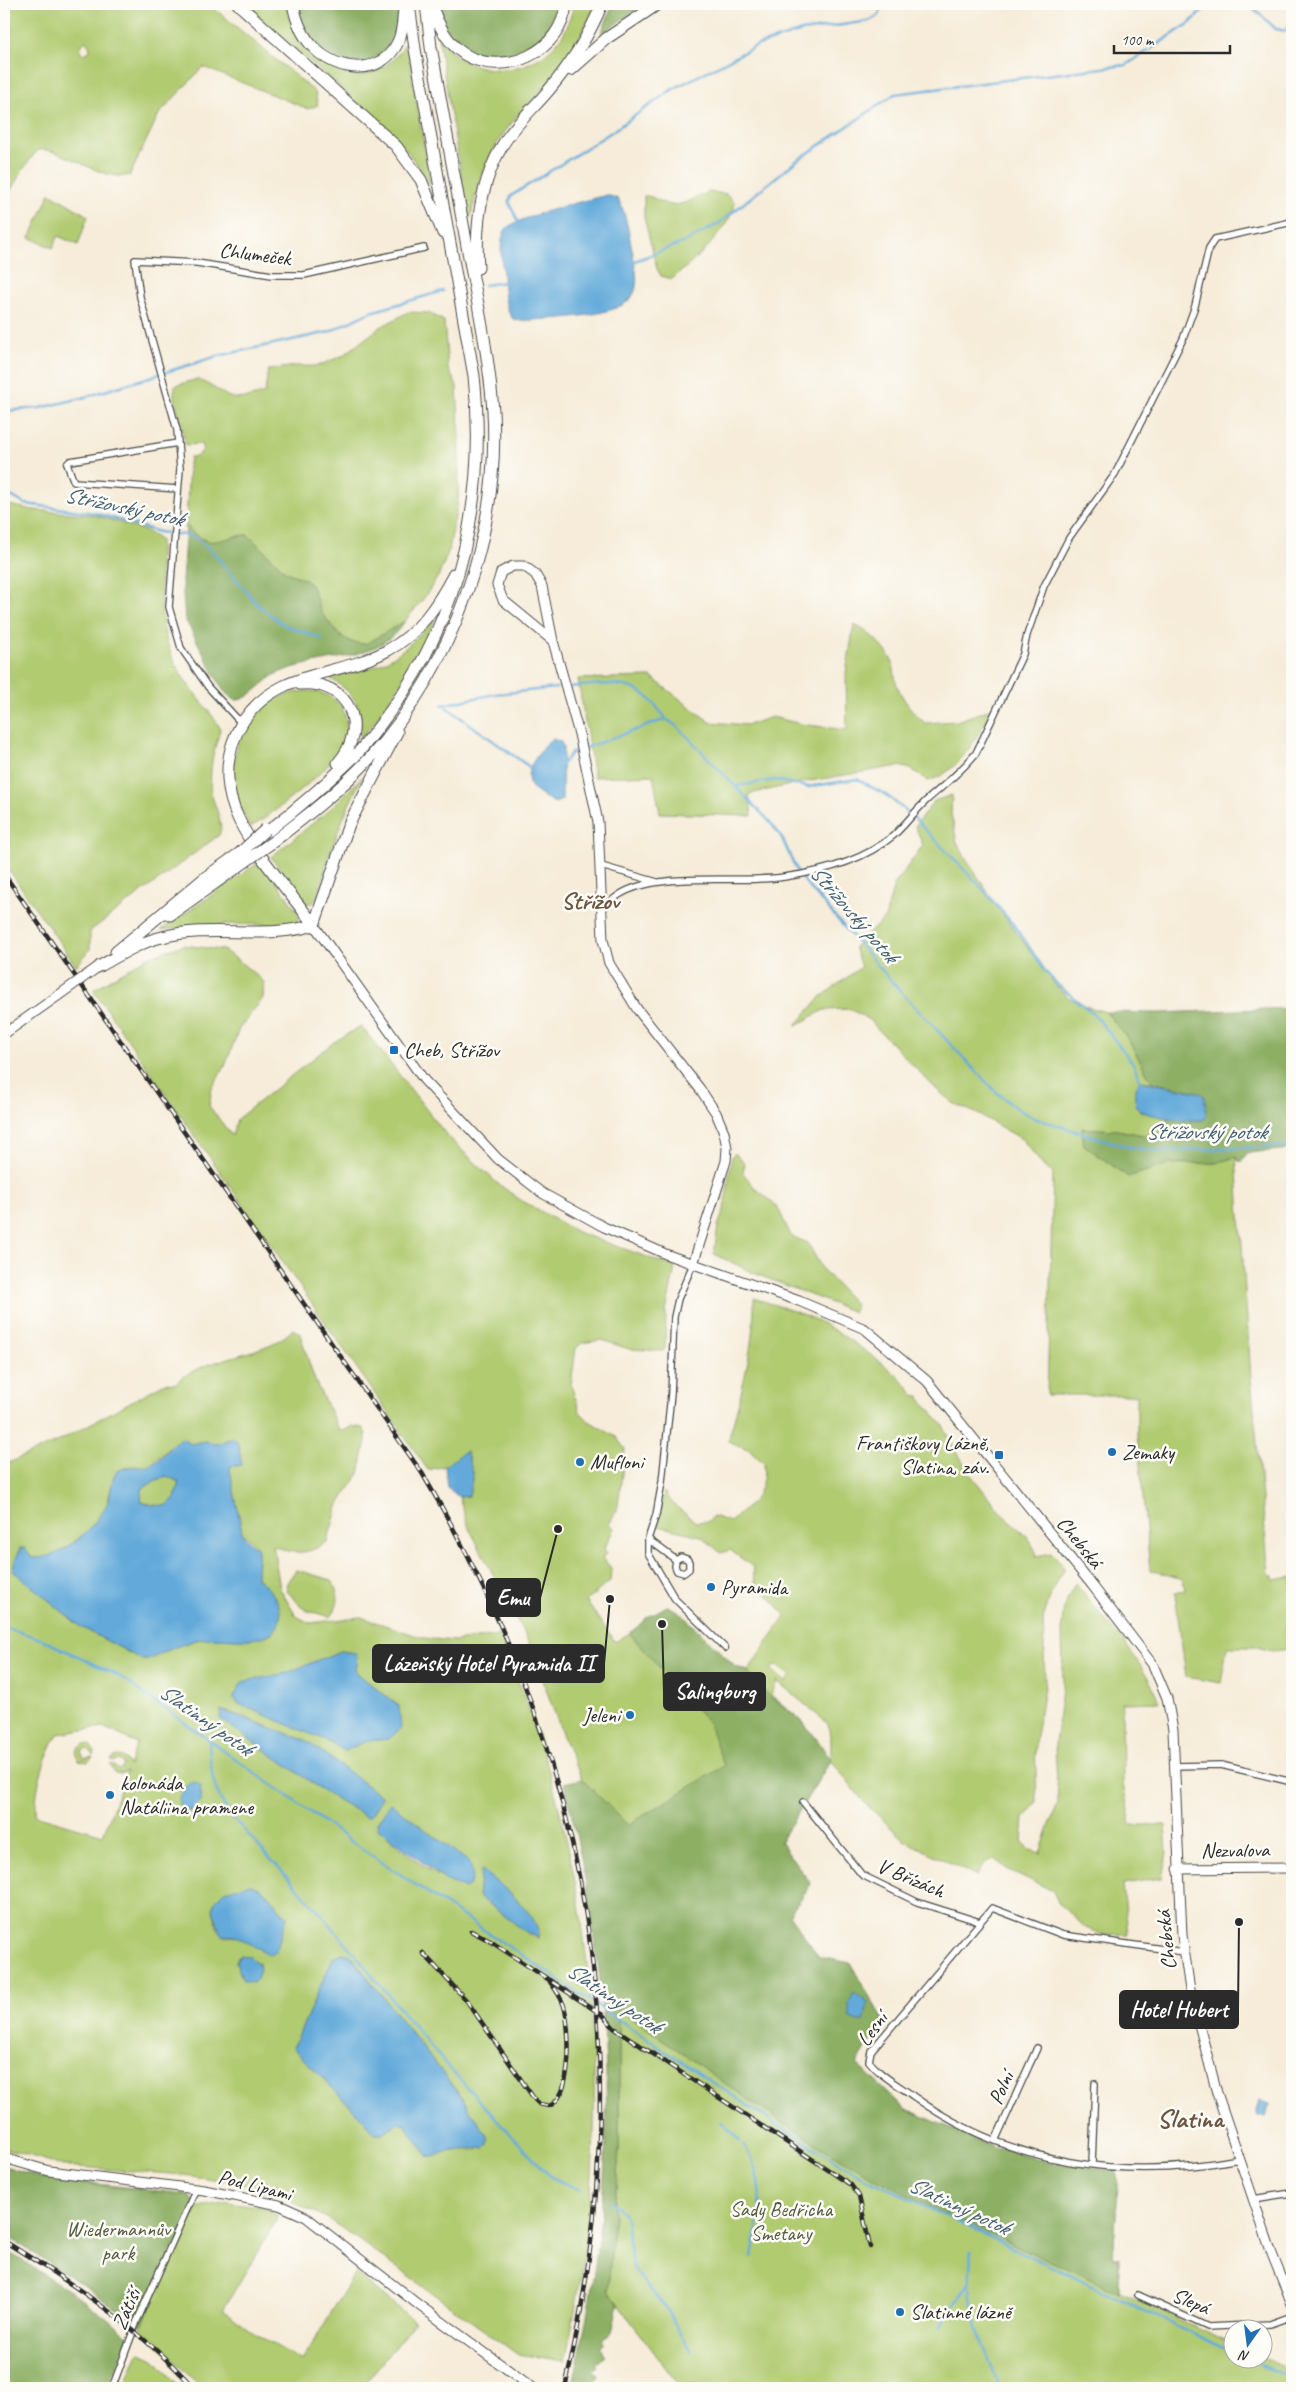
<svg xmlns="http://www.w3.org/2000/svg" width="1296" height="2392" font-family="Caveat,sans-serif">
<rect width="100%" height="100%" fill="#fdfcf7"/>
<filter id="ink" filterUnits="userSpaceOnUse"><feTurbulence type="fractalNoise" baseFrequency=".02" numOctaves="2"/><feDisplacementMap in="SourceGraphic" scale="10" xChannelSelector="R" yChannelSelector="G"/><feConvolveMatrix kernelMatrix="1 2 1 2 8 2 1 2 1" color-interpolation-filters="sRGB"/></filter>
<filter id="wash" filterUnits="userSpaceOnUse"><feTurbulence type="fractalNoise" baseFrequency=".0096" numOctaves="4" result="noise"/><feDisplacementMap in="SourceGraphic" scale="20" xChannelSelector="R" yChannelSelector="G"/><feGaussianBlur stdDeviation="1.12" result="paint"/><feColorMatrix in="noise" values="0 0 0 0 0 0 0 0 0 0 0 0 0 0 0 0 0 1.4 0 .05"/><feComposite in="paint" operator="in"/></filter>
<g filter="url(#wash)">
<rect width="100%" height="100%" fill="#f6ecd9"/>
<path fill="#b1cb71" stroke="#6e7b4e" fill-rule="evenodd" d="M4,4H209L315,92L318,105L308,109L203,67L159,114L130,175C102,183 62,146 38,150C23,167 14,184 4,204ZM86,40L90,48L89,52L81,54L80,47Z
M244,4H286C297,63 365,108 405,44H407L431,186L408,152L387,128Z
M573,4H595C585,29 572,53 556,74C537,97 514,116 498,142C484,165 476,190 471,217H468L438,37C445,45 453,55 463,60C509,85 568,57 573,4Z
M708,192L727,194L735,203C730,230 693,262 672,279L661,276L657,269L644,217V196C654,196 657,201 666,204C680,208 695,198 708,192Z
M50,193L88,216L78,245L58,236L53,248L30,238Z
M408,312L429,313L444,321L448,369L457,386L460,443L458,500L449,550L439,575L424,598L405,621L373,640L365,644L354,643L340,636L322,614L312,587L306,580L286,572L248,535L235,536L222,542H210L192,533L186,525L189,464L190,457H196L203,450L201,444L186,445L174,394L175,386L197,379C231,394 225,406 265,393L268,370L296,366H318L344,355L379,328Z
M4,504L33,510L95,515L146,531L160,540C161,582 156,626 176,665C187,688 208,706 220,728C219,737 216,743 214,751C211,763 210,778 211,791C213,805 225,823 219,835L90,931V950L76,966L4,863Z
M438,613C417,661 393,699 360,740C364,711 357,694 331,679C339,673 351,674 361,671C398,660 414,642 438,613Z
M854,625C866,629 885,647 891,659C895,667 894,677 897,686C903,700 913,713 925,723L957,721L993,708C976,737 962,771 928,781L911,769L899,766L804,782L749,794L752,816L660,813L653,775L594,777L578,679L651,677L710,722L748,725L772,717L801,724L847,730L846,673Z
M304,691C320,691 335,695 343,710C348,722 349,735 343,747C335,764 267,820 250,827C245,817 239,806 236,795C223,746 254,697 304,691Z
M362,777C349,804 337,831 328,860C323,874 323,891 313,903H305L271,857L328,811Z
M952,795L951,814L957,842L965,857L994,902L1057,987L1069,998L1085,1006L1106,1012L1126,1036L1152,1082L1140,1081L1146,1113L1168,1118L1165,1124L1148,1136L1117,1130L1082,1128L1084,1145L1128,1176L1170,1164L1216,1163L1236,1157L1251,1378L1269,1575L1273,1576V1580L1292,1577V1649L1272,1651L1257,1647H1227L1221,1683L1186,1677L1175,1593L1185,1590L1183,1579L1150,1570L1137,1434V1395H1047L1053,1173L1044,1167L1022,1139L978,1114L953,1103L935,1088L869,1020L850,1009L824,1010L795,1026L821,997L861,967L854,947L885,918L894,885L923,845L915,826L934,801Z
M261,861L300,915L297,923L291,925L228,924L161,930Z
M183,945L223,950L238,960L264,982L263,998L239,1029L225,1066L212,1088L209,1106L232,1136L237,1119L334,1042L361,1026L448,1137L497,1183L519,1199L577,1232L675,1267L666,1312L665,1349L663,1351L629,1349L602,1340L582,1343L576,1348L571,1385L580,1412L589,1421L616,1437L625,1449L618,1506L609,1525L614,1528L604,1549L607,1553L602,1557L611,1568L610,1581L586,1601L615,1642C634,1632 649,1617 667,1606L678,1611L736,1667L748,1671L786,1615L755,1582L753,1567L730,1550L721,1553L701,1536L658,1526L664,1492L674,1505L696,1522L709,1521L713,1516L730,1522C753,1503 764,1495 764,1464L750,1450L728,1441C741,1395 755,1345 754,1298C775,1305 796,1311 816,1320C835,1329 908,1377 913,1395L920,1396V1398L942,1424L967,1470L1002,1514L1028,1537L1036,1552V1556L1052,1553L1065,1569L1053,1588L1043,1619L1045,1682L1035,1742L1037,1802L1024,1818L1022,1841L1027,1849L1040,1853L1058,1802L1055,1745L1063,1681L1062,1625L1064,1606L1075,1583C1103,1618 1145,1661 1159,1702L1122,1703L1123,1784L1131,1825H1165L1167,1852L1162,1878L1123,1884L1128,1934L1103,1935L1086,1928L1059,1904L1053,1891L1007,1869L994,1859C984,1862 981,1866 977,1876L905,1841L863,1801L831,1760L780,1842L811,1884L789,1915L819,1957L850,1963L883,2020L857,2064L904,2108L997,2149H1007L1050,2163L1116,2171L1118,2185L1113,2258H1119V2292L1233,2344L1234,2360H1264V2358L1292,2371V2388H681L608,2291L619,2150V2029L583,1826L582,1779L566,1744L530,1645L469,1528L459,1497L469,1496L473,1473L466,1451L445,1466L428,1470L93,990L148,957ZM776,1665L791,1676L786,1682L771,1669ZM777,1681L828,1724L831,1742V1759L803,1722L771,1695Z
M735,1153L744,1163L743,1173L755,1188L777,1206L791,1236L808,1243L822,1269L856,1305L854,1312L756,1274L714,1254L718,1226L724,1210L732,1156Z
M293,1329L300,1334L315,1381L338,1428L343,1431L353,1426L363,1428L366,1434V1441L359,1474L339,1504L327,1542C309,1555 293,1555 273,1545L280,1589L296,1616L310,1623L361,1617L423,1638L455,1641L499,1635C576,1806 605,2002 591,2189C587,2247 577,2304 565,2361L517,2354L329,2219L284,2197L236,2182L184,2175L65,2166L4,2148V1465L59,1441L165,1383L175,1384C201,1356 271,1356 293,1329ZM231,1438L239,1466H231L230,1470L242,1532C246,1538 252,1540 256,1546C261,1556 256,1567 257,1578C269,1589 278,1597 279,1616C281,1651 222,1634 200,1639C188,1642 175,1647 164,1652C156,1656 151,1661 143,1660L81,1627L12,1570L20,1548L32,1558L51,1557L58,1554L88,1531L107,1505L114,1475L128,1466H149L163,1454L171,1445L186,1440L191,1444L205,1441L217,1444ZM340,1651L355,1653L357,1657L355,1669L358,1674L399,1706L389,1739L366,1741L345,1751L325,1740L235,1702L242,1682L287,1673ZM227,1711L307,1741L382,1797L371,1815L367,1816L331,1796L263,1748ZM103,1727L137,1743L129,1766C126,1757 118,1752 111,1760L113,1762L118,1760L123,1763V1766L119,1770L112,1764L110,1765L115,1773L120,1774L127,1771L103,1835L35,1815C36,1786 43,1759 58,1734ZM378,1828L453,1883C425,1872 401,1847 378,1828ZM262,1889L284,1913L265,1953C256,1944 240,1934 226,1937L218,1931L213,1910ZM505,1889C516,1900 540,1922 539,1938L529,1934L478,1896L479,1890ZM342,1953L350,1955L460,2095L469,2110L478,2150H451L433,2157L428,2156L405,2125L399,2123L383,2133H374L365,2121L293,2048L333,1958ZM238,1957L259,1963L260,1970L256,1980L243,1981L236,1962Z
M167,1476L179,1482L175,1498L166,1506L152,1505L141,1501L142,1489L154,1481Z
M296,1570L332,1580C339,1596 341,1601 331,1617L305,1610L286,1590L288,1581Z
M84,1744L90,1745L94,1751L93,1755L87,1749L81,1751L84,1758L93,1757L88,1762L79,1760L76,1755L77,1749Z
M4,2166L43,2178L182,2193L189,2196L198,2207L229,2202L264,2207L278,2217L223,2310L254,2333L302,2361L355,2273L415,2322L361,2388H202L141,2329L142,2325L138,2326L88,2288L4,2234Z
M139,2352L156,2360L180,2388H122Z"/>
<path fill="#8caf63" stroke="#5c6d47" d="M297,4H397C404,59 356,82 317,45C305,35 301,18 297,4Z
M436,4H562C560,11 559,19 555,26C533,71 477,67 448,32C442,25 439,13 436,4Z
M613,4H645L601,34Z
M186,525C208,554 220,536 248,535L286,572L306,580L312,587L322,614L340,636L353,643L365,644L373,640L405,621C377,665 319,654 276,674C264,680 252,698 238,700C231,700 227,694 223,690L185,619L182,581Z
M1292,1008V1149L1247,1153L1240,1163L1236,1157L1216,1163L1170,1164L1128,1177L1084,1145L1082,1128L1117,1130L1148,1136L1165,1124L1168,1118L1203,1120L1198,1092L1152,1082L1126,1036L1106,1012L1158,1013Z
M667,1606L678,1611L736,1667L748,1671C760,1694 784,1704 802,1722C813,1732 822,1747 831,1759L780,1842L811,1884L789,1915L819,1957L850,1963L883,2020L857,2064L904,2108L997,2149H1007L1050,2163L1116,2171L1118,2185L1113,2258H1119V2292C1028,2250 933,2212 846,2162C766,2116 693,2059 617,2008L619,2029V2150L608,2291L618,2303L612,2333L602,2340L604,2343L599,2346L606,2355L596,2364L598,2367L593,2371L599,2378L589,2385L591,2388H572C621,2177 617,1993 564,1783L582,1779L628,1825L724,1766L708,1722L630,1634L646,1618Z
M4,2166L43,2178L189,2196L198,2207L174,2247L143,2324L138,2326L88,2288L4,2234Z
M4,2249L81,2298L129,2336L107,2388H4Z"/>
<path fill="#64aada" stroke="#486a82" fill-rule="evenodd" d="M607,195L618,199C627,215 629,236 633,254C635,267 640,283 633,295C621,319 546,318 521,321L513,319C504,308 504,289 503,275C502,261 498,241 506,229C514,218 590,199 607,195Z
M553,739L561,742L563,746L562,800L555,803C532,791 518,782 537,756C542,750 545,742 553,739Z
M1140,1081L1198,1092L1204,1096L1207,1114L1203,1120C1183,1121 1159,1118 1140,1111C1133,1102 1133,1089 1140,1081Z
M183,1438L191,1444L205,1441L217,1444L234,1438L238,1444L242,1465L231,1466L230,1470L242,1532L245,1538L258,1549L257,1578C268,1588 283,1601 280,1619C274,1651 222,1634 200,1639C189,1642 175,1647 164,1652C156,1656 151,1661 143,1660L81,1627L12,1570L20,1548H25L32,1558C63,1559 91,1532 106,1506C112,1496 110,1482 116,1472C127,1464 137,1469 148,1466C163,1462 169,1443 183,1438ZM167,1476L179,1482L175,1498L166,1506L152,1505L141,1501L142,1489L154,1481Z
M466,1451L473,1473L469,1496L459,1497L447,1487L445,1466Z
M340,1651L355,1653L357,1657L355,1669L358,1674L399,1706L401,1728L389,1739L366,1741L345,1751L325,1740L243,1706L233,1699L242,1682L287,1673Z
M221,1710L307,1741L382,1797L371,1815L367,1817L331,1796L220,1719Z
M195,1782L201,1786L200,1801L191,1811L181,1809L178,1800L187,1785Z
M390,1803L470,1863C473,1872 474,1882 466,1889L445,1880L378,1828L377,1823Z
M481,1870C498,1883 541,1914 539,1938L529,1934L478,1896Z
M249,1884L262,1889L287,1917L276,1951L270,1955L236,1936L221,1935L213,1910L214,1902L225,1891Z
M342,1953L350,1955L460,2095L488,2137V2144L484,2148L451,2150L433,2157L428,2156L405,2125L399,2123L383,2133H374L365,2121L293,2048L333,1958Z
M240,1956L250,1957L259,1964C260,1971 259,1978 253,1983L243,1981L236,1962Z
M854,1992L868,2003L864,2021H857L849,2017V2003Z
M1260,2100L1269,2103L1266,2117L1256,2115Z"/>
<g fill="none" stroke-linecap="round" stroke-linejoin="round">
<path stroke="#64aada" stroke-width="2.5" d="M1249,4L1276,29L1286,31L1292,18
M519,224L509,202L511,196L613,131L673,89L758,45L802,31L869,21L879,15L882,4
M632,262L685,242L718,224L795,162L895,94L1126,65L1190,23L1209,4
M484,285L505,282
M4,411L40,408L82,398L218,356L329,332L368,313L443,291
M4,492L25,504L95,513L159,532L193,536L210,549L259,606L284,625L323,639
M570,687C594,685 624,679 645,695C653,701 660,711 666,719
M442,705L495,694L557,688
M446,707L531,768
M585,748L666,719L678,727L769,821L781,836L798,873L811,889L902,993L994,1090L1016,1108L1034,1118L1128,1147L1161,1151L1292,1146
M562,765L571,753L580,750
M737,786L775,780L808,787L857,779L886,795L912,816L980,886L1018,930L1045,971L1059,986L1094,1014L1133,1063L1140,1081
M4,1627L41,1639L119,1676L359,1847L768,2119L857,2174L1234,2353
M209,1740C211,1773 211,1788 231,1816L319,1911L444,2062L538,2164L551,2177L580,2190
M721,2122L740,2141
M744,2145C768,2184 759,2215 752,2257
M611,2201L618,2207L626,2219L633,2269L665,2307L691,2351
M972,2252C967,2279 971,2312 980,2337C986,2355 995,2370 999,2388
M940,2326L970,2282
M1248,2360L1292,2378
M904,2388H905"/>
</g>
</g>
<g filter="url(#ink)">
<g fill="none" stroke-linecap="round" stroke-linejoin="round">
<g stroke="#494845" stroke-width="8">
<path id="street" d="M178,443L70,461L67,464L74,482L178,489
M241,723L208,687L181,648L169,607L180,469L177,430L140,297L135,260L197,263L272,275H304L424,248
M601,866L657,882
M602,909C608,904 613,899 619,895C657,870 740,884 784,877C821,872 864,860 893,836C905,825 915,811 927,800C944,785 962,771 976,753L1023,654L1027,635L1044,586L1069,538L1115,474L1183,339L1195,306L1209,248L1215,239L1292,222
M693,1264L678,1299L674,1317L671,1394L662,1482L656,1515L648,1539V1553L675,1599L725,1648
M648,1539L676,1560L675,1566L677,1571L684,1573L689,1569V1562L687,1559L681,1557L676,1560
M1174,1766L1221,1765L1292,1782
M803,1802L862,1875L917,1902L980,1922
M1184,1952L1063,1935L992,1908L871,2051L869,2061C880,2076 899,2085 913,2096C1009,2165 1124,2181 1239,2159
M995,2141L1037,2048
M1092,2165L1095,2084
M1253,2199L1292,2193
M1138,2295L1208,2327L1270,2324L1292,2316
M112,2388L137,2321L196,2189"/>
</g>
<g stroke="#494845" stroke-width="11">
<path id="secondary" d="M553,641L503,600L497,585L501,572L513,566H524L535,574L542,586L553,641L579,734L598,822L603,940L609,963L637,1009L700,1089L716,1113L724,1132L727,1148L726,1161L693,1264
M314,925L424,1080L498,1159L542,1193L604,1227L668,1255L799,1301L865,1329L927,1381L1092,1585L1153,1665L1167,1698L1173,1730L1182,1935L1190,1990L1217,2093L1272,2254L1292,2304
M1178,1869L1292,1868
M4,2158L49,2171L204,2190L279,2205L306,2217L420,2306L533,2388"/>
</g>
<g stroke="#494845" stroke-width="11">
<path id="primary" d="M4,1034L59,995"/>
</g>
<g stroke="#494845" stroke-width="13">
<path id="highway" d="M238,4L396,146L421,180L443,233
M293,4C296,20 302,36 314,48C338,72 381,77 398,42C403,32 403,19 404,8
M431,4C438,24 446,42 464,54C505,79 562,51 566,4
M571,70L607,38L658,4
M478,268C475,225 480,184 502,146C514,125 533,109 548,91C571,64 589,36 602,4
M300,684C349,680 370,727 338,763
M267,832C298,808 328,782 356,755C369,741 380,725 391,710C462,613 487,494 474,376L415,49L409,4
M274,841C308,815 341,789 370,758C454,664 500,536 493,411C489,355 477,300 467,246C455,180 443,113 431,47L426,4
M170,915L246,861
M314,925C290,892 257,857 239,820C214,769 232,711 284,686C317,670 354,669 388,650C419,634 438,604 454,574
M314,925L349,824L397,732
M116,952L206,877L240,853
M100,966C120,955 140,942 162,937C212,924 266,940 314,925"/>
</g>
<use href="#street" stroke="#fff" stroke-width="5.5"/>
<use href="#secondary" stroke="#fff" stroke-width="9"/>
<use href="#primary" stroke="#fff" stroke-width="9"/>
<use href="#highway" stroke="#fff" stroke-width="11"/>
<g stroke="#2b2b2b" stroke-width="4.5">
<path id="rail" d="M4,874L422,1473C593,1761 641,2062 565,2388
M471,1931L490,1941L604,2016L614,2028L851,2185L859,2196L870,2247
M423,1953L467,2001L535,2100L539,2104L549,2106C574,2096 570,2027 564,2006C561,1997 556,1990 550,1982
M4,2241C72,2283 140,2328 194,2388"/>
</g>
<use href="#rail" stroke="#fdfcf7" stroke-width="2.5" stroke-dasharray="8" stroke-linecap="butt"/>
<g stroke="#494845" stroke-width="11" stroke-linecap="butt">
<path id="primary-bridge" d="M59,995L98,967"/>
</g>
<g stroke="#494845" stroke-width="13" stroke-linecap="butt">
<path id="highway-bridge" d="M240,853L266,829
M246,861L274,841"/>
</g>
<use href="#primary-bridge" stroke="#fff" stroke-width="9"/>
<use href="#highway-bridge" stroke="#fff" stroke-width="11"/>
</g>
</g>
<g fill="#1f6fb2" stroke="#fdfcf7" stroke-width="2">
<rect x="389" y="1045" width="10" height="10" rx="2.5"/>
<circle cx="1112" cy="1452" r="5"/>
<rect x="994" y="1450" width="10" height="10" rx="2.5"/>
<circle cx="580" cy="1462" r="5"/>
<circle cx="711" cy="1587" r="5"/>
<circle cx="630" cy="1715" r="5"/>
<circle cx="110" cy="1795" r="5"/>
<circle cx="900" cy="2312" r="5"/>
</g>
<g text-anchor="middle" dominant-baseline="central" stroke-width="5" stroke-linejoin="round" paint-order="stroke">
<g font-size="21" fill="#2b2b2b" stroke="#fdfcf7">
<text transform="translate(255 254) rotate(7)">Chlumeček</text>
<text transform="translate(1080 1542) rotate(51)">Chebská</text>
<text transform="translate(1235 1850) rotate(-1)">Nezvalova</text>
<text transform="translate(911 1878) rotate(23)">V Břízách</text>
<text transform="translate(1166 1940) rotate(-96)">Chebská</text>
<text transform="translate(872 2029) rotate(-54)">Lesní</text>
<text transform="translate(1001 2088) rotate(-66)">Polní</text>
<text transform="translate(255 2185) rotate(14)">Pod Lipami</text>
<text transform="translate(1191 2301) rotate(23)">Slepá</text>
<text transform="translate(126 2309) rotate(-67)">Zátiší</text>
</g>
<g font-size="21" fill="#2b2b2b" stroke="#fdfcf7" text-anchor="start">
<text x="404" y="1050">Cheb, Střížov</text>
<text x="989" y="1443" text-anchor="end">Františkovy Lázně,<tspan x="989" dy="24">Slatina, záv.</tspan></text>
<text x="1122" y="1452">Zemaky</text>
<text x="590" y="1462">Mufloni</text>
<text x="721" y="1587">Pyramida</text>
<text x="620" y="1715" text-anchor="end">Jeleni</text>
<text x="120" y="1783">kolonáda<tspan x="120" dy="24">Natáliina pramene</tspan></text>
<text x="910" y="2312">Slatinné lázně</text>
</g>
<g font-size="21" fill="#535b40" stroke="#fdfcf7">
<text x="781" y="2209">Sady Bedřicha<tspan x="781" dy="24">Smetany</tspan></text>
<text x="118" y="2229">Wiedermannův<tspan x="118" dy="24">park</tspan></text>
</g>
<g font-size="22" font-style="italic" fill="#425e71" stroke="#fdfcf7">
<text transform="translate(124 507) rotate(12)">Střížovský potok</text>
<text transform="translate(854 914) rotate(49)">Střížovský potok</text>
<text x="1206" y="1132">Střížovský potok</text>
<text transform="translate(206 1720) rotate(35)">Slatinný potok</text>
<text transform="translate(614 1998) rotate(34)">Slatinný potok</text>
<text transform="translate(959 2206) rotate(25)">Slatinný potok</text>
</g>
<g font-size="24" font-weight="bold" fill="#6c5641" stroke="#fdfcf7">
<text x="590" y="901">Střížov</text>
</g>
<g font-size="26" font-weight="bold" fill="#6c5641" stroke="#fdfcf7">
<text x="1190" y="2118">Slatina</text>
</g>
</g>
<path fill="none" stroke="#2b2b2b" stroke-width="2" d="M558 1529L540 1598M610 1599L604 1664M662 1624L664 1692M1239 1922L1238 2009"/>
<g fill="#2b2b2b" stroke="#fdfcf7" stroke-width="2">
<circle cx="558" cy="1529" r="5"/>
<circle cx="610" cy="1599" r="5"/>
<circle cx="662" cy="1624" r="5"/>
<circle cx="1239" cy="1922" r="5"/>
</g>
<g fill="#2b2b2b" stroke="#2b2b2b" stroke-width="2">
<rect x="487" y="1579" width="53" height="37" rx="5"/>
<rect x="373" y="1645" width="231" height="37" rx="5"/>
<rect x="664" y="1673" width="101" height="37" rx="5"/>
<rect x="1120" y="1991" width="118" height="37" rx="5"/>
</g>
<g font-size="22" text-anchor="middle" font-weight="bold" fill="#fff">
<text x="513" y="1605">Emu</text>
<text x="489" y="1671">Lázeňský Hotel Pyramida II</text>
<text x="715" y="1699">Salingburg</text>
<text x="1179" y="2017">Hotel Hubert</text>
</g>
<rect width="1296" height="2392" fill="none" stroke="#fdfcf7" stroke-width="20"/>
<g transform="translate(1248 2344) rotate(194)"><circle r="24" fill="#fdfcf7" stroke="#a9a8a5"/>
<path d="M0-4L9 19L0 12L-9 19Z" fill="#1f6fb2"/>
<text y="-8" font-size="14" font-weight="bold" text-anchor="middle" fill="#2b2b2b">N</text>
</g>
<path d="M1114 45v8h116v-8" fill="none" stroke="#2b2b2b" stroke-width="2.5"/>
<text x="1121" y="45" font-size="15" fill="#2b2b2b" stroke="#fdfcf7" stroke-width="4" paint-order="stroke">100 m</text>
</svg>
